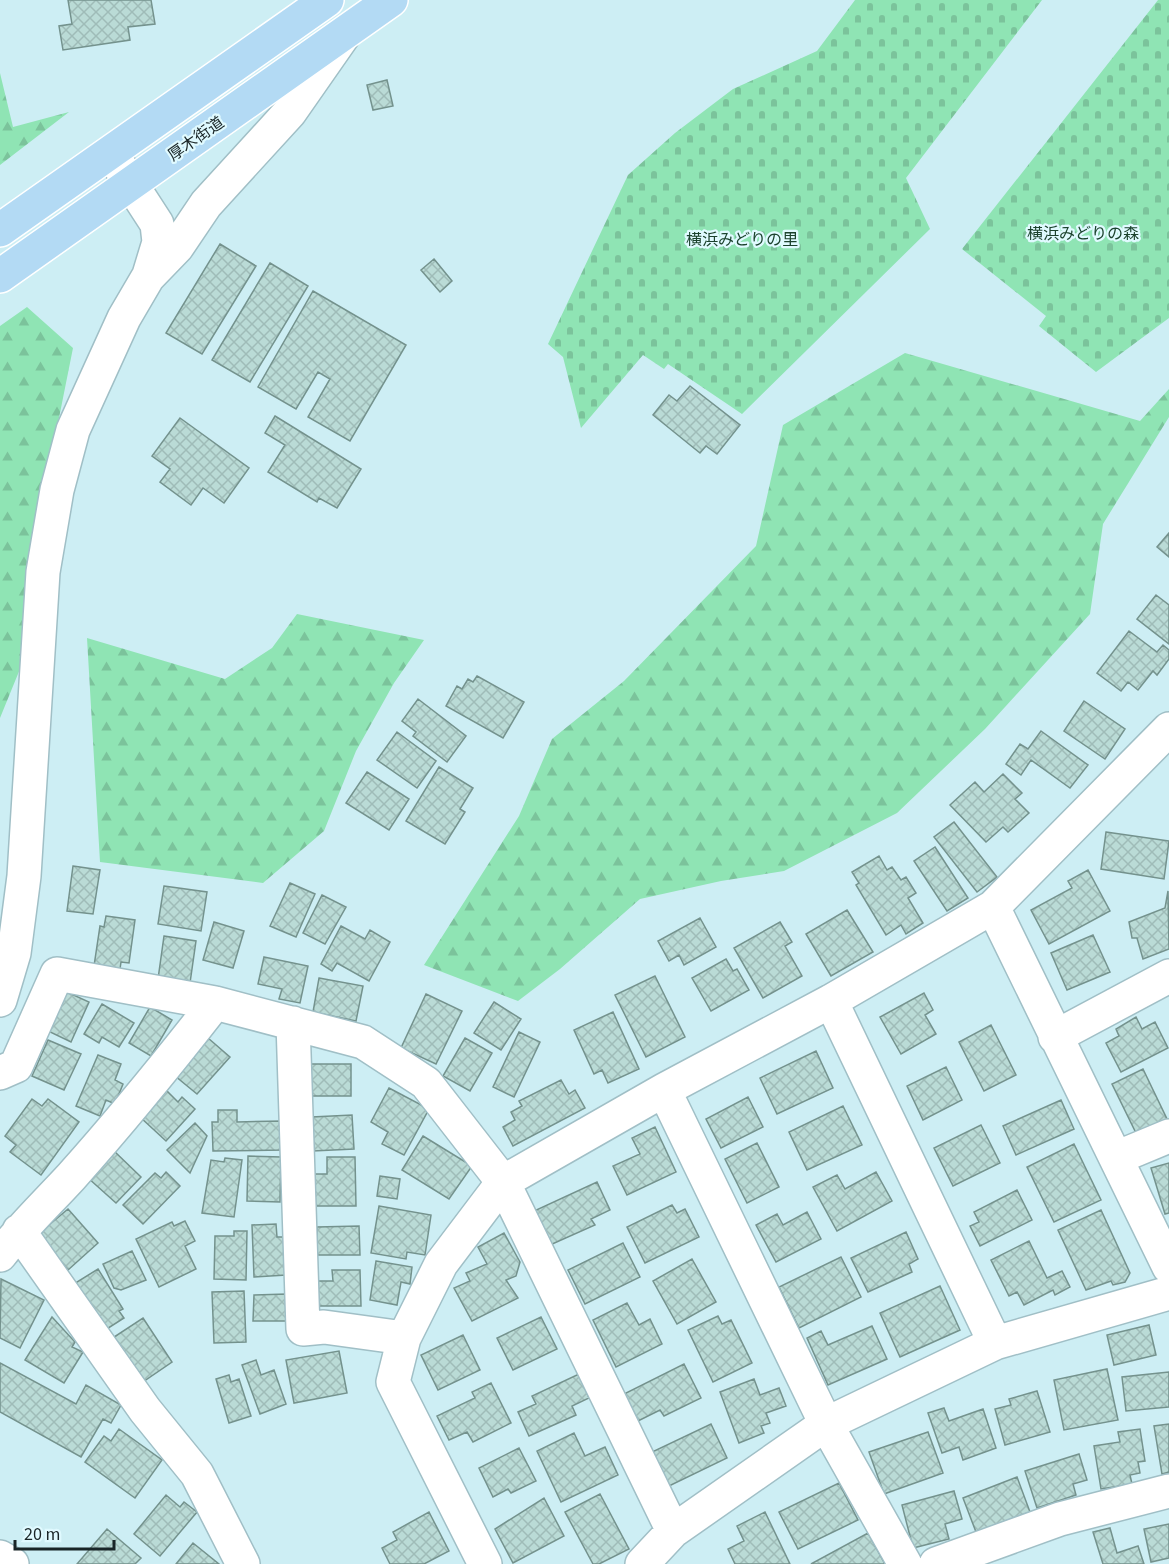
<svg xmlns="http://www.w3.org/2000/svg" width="1169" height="1564" font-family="'Source Sans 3','Noto Sans JP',sans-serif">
<defs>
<pattern id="forest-firs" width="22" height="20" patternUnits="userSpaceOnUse" patternTransform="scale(1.5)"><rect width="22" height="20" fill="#8fe4b4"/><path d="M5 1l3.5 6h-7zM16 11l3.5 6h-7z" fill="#7bc39b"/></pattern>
<pattern id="cemetery-stones" width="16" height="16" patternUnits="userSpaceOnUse" patternTransform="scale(1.5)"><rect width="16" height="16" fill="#8fe4b4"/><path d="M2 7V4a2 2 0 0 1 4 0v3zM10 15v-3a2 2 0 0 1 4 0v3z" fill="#7bc39b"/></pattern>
<pattern id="building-cross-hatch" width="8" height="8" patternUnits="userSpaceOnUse" patternTransform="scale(1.5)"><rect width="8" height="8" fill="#badbd6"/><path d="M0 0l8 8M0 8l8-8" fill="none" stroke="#9fbcb8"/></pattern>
</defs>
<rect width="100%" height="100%" fill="#cdeef4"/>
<path fill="url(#forest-firs)" d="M0,73L13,127L69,112L0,165Z
M27,307L73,348L37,528L45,541L20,669L0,718V326Z
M905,353L1140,421L1169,389V417L1103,524L1090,614L985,729L897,813L784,871L721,881L640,899L560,969L518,1001L424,965L519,816L552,739L624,681L756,546L783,425Z
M297,614L424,640L394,683L356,751L324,831L263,883L100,862L87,638L225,679L272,648Z"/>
<path fill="url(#cemetery-stones)" d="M855,0H1042L906,178L930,229L742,414L668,364L664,369L643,355L581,428L563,357L548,344L628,175L675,133L733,89L817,51Z
M1158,0H1169V318L1096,372L1039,326L1046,316L962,249Z"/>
<path fill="url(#building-cross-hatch)" stroke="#74928d" stroke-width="1.5" d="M68,0H151L155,24L128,27L130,40L63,50L59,26L72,24Z
M387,80L393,106L373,110L367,85Z
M220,244L256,266L202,354L166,333Z
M434,259L452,281L440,292L421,270Z
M270,263L308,286L250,382L212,360Z
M313,291L406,345L350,441L308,417L330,379L318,372L296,409L258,387Z
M690,386L740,425L717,454L706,446L700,453L653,415L669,395L677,401Z
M275,416L361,469L337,508L319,498L317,502L268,472L285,445L265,433Z
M180,418L249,468L224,503L203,488L191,505L160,482L170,469L152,456Z
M1169,533V557L1157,547Z
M1156,595L1169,605V644L1137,619Z
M1129,631L1157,652L1163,645L1169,650V659L1157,675L1153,671L1138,690L1128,682L1121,691L1097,673Z
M477,676L524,702L503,738L446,706L457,686L462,689L468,679L473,682Z
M418,699L466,736L447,762L413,736L416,732L402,721Z
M1084,701L1125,729L1105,759L1064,731Z
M1041,731L1088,765L1070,788L1031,760L1021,775L1006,764L1020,744L1028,749Z
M397,732L436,761L417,788L377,760Z
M439,767L473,788L460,809L465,812L445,844L406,821Z
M367,772L409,799L389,830L346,803Z
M1003,774L1022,793L1015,799L1029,813L1008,832L1003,827L986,842L950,805L975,782L984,792Z
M954,822L997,877L977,892L934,837Z
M1106,832L1169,841L1164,879L1101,869Z
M935,847L968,898L947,911L914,861Z
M879,856L887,870L892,867L901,880L906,877L916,893L908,898L923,923L906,934L901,925L886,935L856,885L859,883L852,872Z
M73,866L100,870L93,914L67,911Z
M1088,870L1110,911L1049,944L1031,910L1072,888L1068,881Z
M290,883L315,894L296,937L270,926Z
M164,886L207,892L201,931L158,924Z
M1168,891L1169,949L1143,959L1137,938H1132L1129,922L1165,908Z
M322,895L346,907L325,944L303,933Z
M847,910L873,952L831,976L806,934Z
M106,916L135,920L129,963L121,962L120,969L94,966L100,926L104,927Z
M700,918L716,947L684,965L679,955L669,961L658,941Z
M214,922L244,931L233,968L203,960Z
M780,922L792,942L785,946L802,976L763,998L734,948Z
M341,926L365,939L370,930L390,942L369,981L337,963L332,971L321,964Z
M1093,935L1110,972L1067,990L1051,953Z
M164,936L196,941L190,983L158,979Z
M264,957L308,966L300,1003L279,999L282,989L258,984Z
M726,959L733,971L737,969L749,990L711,1011L692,978Z
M655,976L685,1037L646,1057L615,995Z
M319,978L363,986L356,1021L313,1012Z
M67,992L89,1002L71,1042L48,1031Z
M924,993L933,1010L925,1015L936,1034L901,1054L880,1017Z
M426,994L462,1011L436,1064L401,1048Z
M494,1002L521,1019L501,1050L474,1033Z
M102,1004L134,1023L119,1047L102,1037L99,1043L84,1034Z
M150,1007L172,1020L151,1056L129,1043Z
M613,1012L639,1069L608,1083L602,1070L594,1074L574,1030Z
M1136,1017L1142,1029L1155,1022L1168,1048L1121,1072L1106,1043L1119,1036L1116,1029Z
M991,1025L1016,1075L984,1091L959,1042Z
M519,1032L540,1042L514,1097L493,1087Z
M208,1038L230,1057L197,1094L175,1076Z
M465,1038L492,1053L470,1091L443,1076Z
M48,1040L81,1054L64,1090L32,1076Z
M816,1051L833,1088L777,1114L760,1078Z
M98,1055L121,1064L115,1080L123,1084L115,1104L106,1100L100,1116L76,1106Z
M307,1064H351V1096H308Z
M946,1067L962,1100L923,1120L907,1086Z
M1143,1069L1167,1119L1136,1133L1112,1084Z
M561,1080L569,1094L575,1090L585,1108L513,1146L503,1127L515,1120L511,1112L522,1106L519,1101Z
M389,1088L429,1109L404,1155L382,1144L388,1132L371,1122Z
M165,1089L178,1102L182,1097L195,1109L166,1141L140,1117Z
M748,1097L763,1127L721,1148L706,1119Z
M32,1099L42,1106L48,1099L79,1122L41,1175L10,1152L16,1145L5,1136Z
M1061,1100L1074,1129L1016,1155L1003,1126Z
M843,1106L862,1145L807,1170L789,1132Z
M218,1110H237V1122L282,1121V1150L213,1151L212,1122H218Z
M352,1115L354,1149L313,1151L312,1117Z
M195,1123L207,1136L190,1173L167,1150Z
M981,1125L1000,1163L953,1186L934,1148Z
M655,1127L676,1172L627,1195L613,1166L640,1154L632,1138Z
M423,1136L472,1166L449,1199L402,1170Z
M757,1143L779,1187L747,1203L725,1159Z
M1074,1144L1101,1200L1054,1222L1027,1167Z
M113,1150L141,1177L116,1203L87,1177Z
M248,1156L281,1157L280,1202L247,1201Z
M327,1157H355L356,1206H311V1174H327Z
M225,1158L242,1160L234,1217L202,1213L211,1160L224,1162Z
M1169,1163V1213L1165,1214L1151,1168Z
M166,1172L180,1186L143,1224L123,1205L155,1173L161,1178Z
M876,1172L892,1201L837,1231L813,1187L837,1175L845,1189Z
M380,1176L400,1179L397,1199L377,1196Z
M597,1182L610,1210L591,1219L595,1225L550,1245L534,1211Z
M1017,1190L1032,1220L980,1246L970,1226L979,1222L974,1212Z
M672,1205L677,1213L685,1209L699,1237L645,1263L627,1227Z
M379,1206L431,1215L425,1255L407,1252L406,1259L371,1253Z
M68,1209L98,1243L68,1270L37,1235Z
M1101,1210L1130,1273L1125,1282L1113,1285L1111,1281L1086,1290L1058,1230Z
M807,1212L821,1239L776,1262L756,1225L777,1214L783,1225Z
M185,1221L195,1241L185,1246L196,1269L159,1287L136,1239L172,1222L174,1226Z
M276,1224L277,1237H285L286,1275L254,1277L252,1225Z
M359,1226L360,1255H317V1227Z
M234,1231H247L246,1280L214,1279L215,1236H234Z
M906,1232L918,1259L909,1264L912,1272L868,1292L851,1258Z
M504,1233L520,1262L516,1276L506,1280L518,1298L472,1321L454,1288L470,1281L466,1273L487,1264L478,1247Z
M1029,1241L1047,1278L1062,1271L1070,1287L1055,1295L1053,1290L1024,1305L1017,1292L1009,1296L991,1260Z
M623,1243L640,1277L585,1304L568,1270Z
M132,1251L146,1280L121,1290L114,1288L103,1264Z
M841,1257L861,1297L799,1328L779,1287Z
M692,1259L716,1302L677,1324L653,1281Z
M376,1261L412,1267L410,1284L401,1282L397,1305L370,1300Z
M98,1269L123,1309L119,1311L124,1318L99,1334L69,1287Z
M332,1270H360L361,1306H317V1281H333Z
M1,1279L44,1300L20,1348L0,1338Z
M940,1286L960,1330L900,1357L880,1313Z
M244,1291L246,1342L214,1343L212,1292Z
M286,1294L287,1321H253L254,1295Z
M627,1303L639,1325L650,1319L662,1344L616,1367L593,1320Z
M718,1316L722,1324L731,1320L752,1363L713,1382L688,1330Z
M52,1317L75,1342L72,1347L83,1352L64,1383L25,1360Z
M541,1317L557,1349L513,1370L497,1338Z
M143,1318L172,1362L137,1386L108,1341Z
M1149,1325L1156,1355L1114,1365L1107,1335Z
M872,1326L887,1359L828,1385L807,1338L821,1331L828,1345Z
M463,1335L480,1370L438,1390L421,1355Z
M339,1351L347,1393L294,1403L286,1360Z
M256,1360L261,1375L274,1370L286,1404L260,1414L242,1365Z
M0,1363L76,1404L86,1385L121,1405L111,1423L103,1419L81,1457L0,1412Z
M684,1364L701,1398L664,1416L660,1410L638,1421L624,1394Z
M1107,1369L1118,1420L1064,1430L1054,1380Z
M1169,1372V1407L1126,1411L1122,1377Z
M579,1374L589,1398L572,1406L576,1415L529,1436L518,1412L536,1404L532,1396Z
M229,1375L231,1382L239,1379L251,1416L229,1423L216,1379Z
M754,1379L760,1395L779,1388L786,1406L766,1413L770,1423L761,1426L764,1433L739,1443L720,1392Z
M491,1383L511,1423L473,1442L467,1432L449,1440L437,1416L475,1398L472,1392Z
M1037,1391L1050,1432L1005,1445L995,1409L1011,1405L1009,1399Z
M944,1408L949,1421L983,1409L996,1448L963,1460L959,1447L942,1453L928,1413Z
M711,1424L727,1458L669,1486L652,1452Z
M1169,1424V1472L1162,1474L1154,1426Z
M119,1429L162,1460L135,1498L85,1462L104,1436L111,1441Z
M1140,1429L1145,1461L1138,1462L1140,1473L1130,1475L1132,1484L1101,1489L1094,1446L1120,1442L1118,1432Z
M928,1432L943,1473L884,1494L869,1452Z
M574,1433L585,1456L605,1447L618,1475L561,1502L537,1451Z
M519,1448L536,1481L511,1493L508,1489L493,1497L479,1468Z
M1079,1454L1087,1480L1073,1484L1076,1495L1037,1508L1025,1471Z
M1017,1477L1030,1512L976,1532L963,1498Z
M839,1483L858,1520L798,1549L779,1512Z
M954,1491L962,1519L945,1524L949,1539L913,1548L902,1505Z
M600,1494L629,1549L599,1564H593L565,1512Z
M166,1495L180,1507L184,1502L197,1512L160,1556L134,1534Z
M544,1498L564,1536L513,1563L495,1529Z
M429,1512L449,1551L424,1564H390L382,1548L397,1540L393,1532Z
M765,1512L790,1564H735L728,1549L744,1541L737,1526Z
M1169,1524V1558L1151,1562L1144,1529Z
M1110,1528L1117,1553L1138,1546L1144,1564H1103L1093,1532Z
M107,1529L141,1558L135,1564H77Z
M868,1533L885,1564H811Z
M193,1543L219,1564H176Z"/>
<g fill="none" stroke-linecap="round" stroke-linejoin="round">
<g stroke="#a0bfc6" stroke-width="36">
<path id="minor" d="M111,153L157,224L159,242L149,275
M993,907L1169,1267
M0,1000L14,953L24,876L43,572L57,490L73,430L124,318L148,277L177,247L206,204L290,112L343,36
M831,1001L995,1343
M293,1023L303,1329L324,1327L404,1338
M1055,1037L1169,976
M0,1073L16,1066L57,974L215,1003L363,1042L426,1083L503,1182L673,1531
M664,1090L826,1424L905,1564
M1116,1158L1169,1136
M19,1231L145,1410L197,1474L243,1564
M0,1255C22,1227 47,1203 71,1177C121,1121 169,1062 215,1003
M0,1557L12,1564
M485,1564L393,1382L404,1338L441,1264L503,1182L664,1090L831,1001L993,907L1169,729
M642,1564L673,1531L826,1424L995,1343L1169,1293
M936,1564L1060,1519L1169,1491"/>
</g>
<g stroke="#fff" stroke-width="36">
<path id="highway" d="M0,230L327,0
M0,276L391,0"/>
</g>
<use href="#minor" stroke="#fff" stroke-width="33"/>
<use href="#highway" stroke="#b3daf4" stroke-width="33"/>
</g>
<g text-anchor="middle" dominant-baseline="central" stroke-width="4.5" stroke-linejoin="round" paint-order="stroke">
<g font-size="16" fill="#192527" stroke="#e0faff">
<text transform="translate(196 139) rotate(-35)">厚木街道</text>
</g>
<g font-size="16" fill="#1b422d" stroke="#e0faff">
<text x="1083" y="234">横浜みどりの森</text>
<text x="742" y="240">横浜みどりの里</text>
</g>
</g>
<path d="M15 1540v9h99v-9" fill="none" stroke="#192527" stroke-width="3"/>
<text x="24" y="1540" font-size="18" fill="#192527" stroke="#e0faff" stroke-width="4.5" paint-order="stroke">20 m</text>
</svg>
